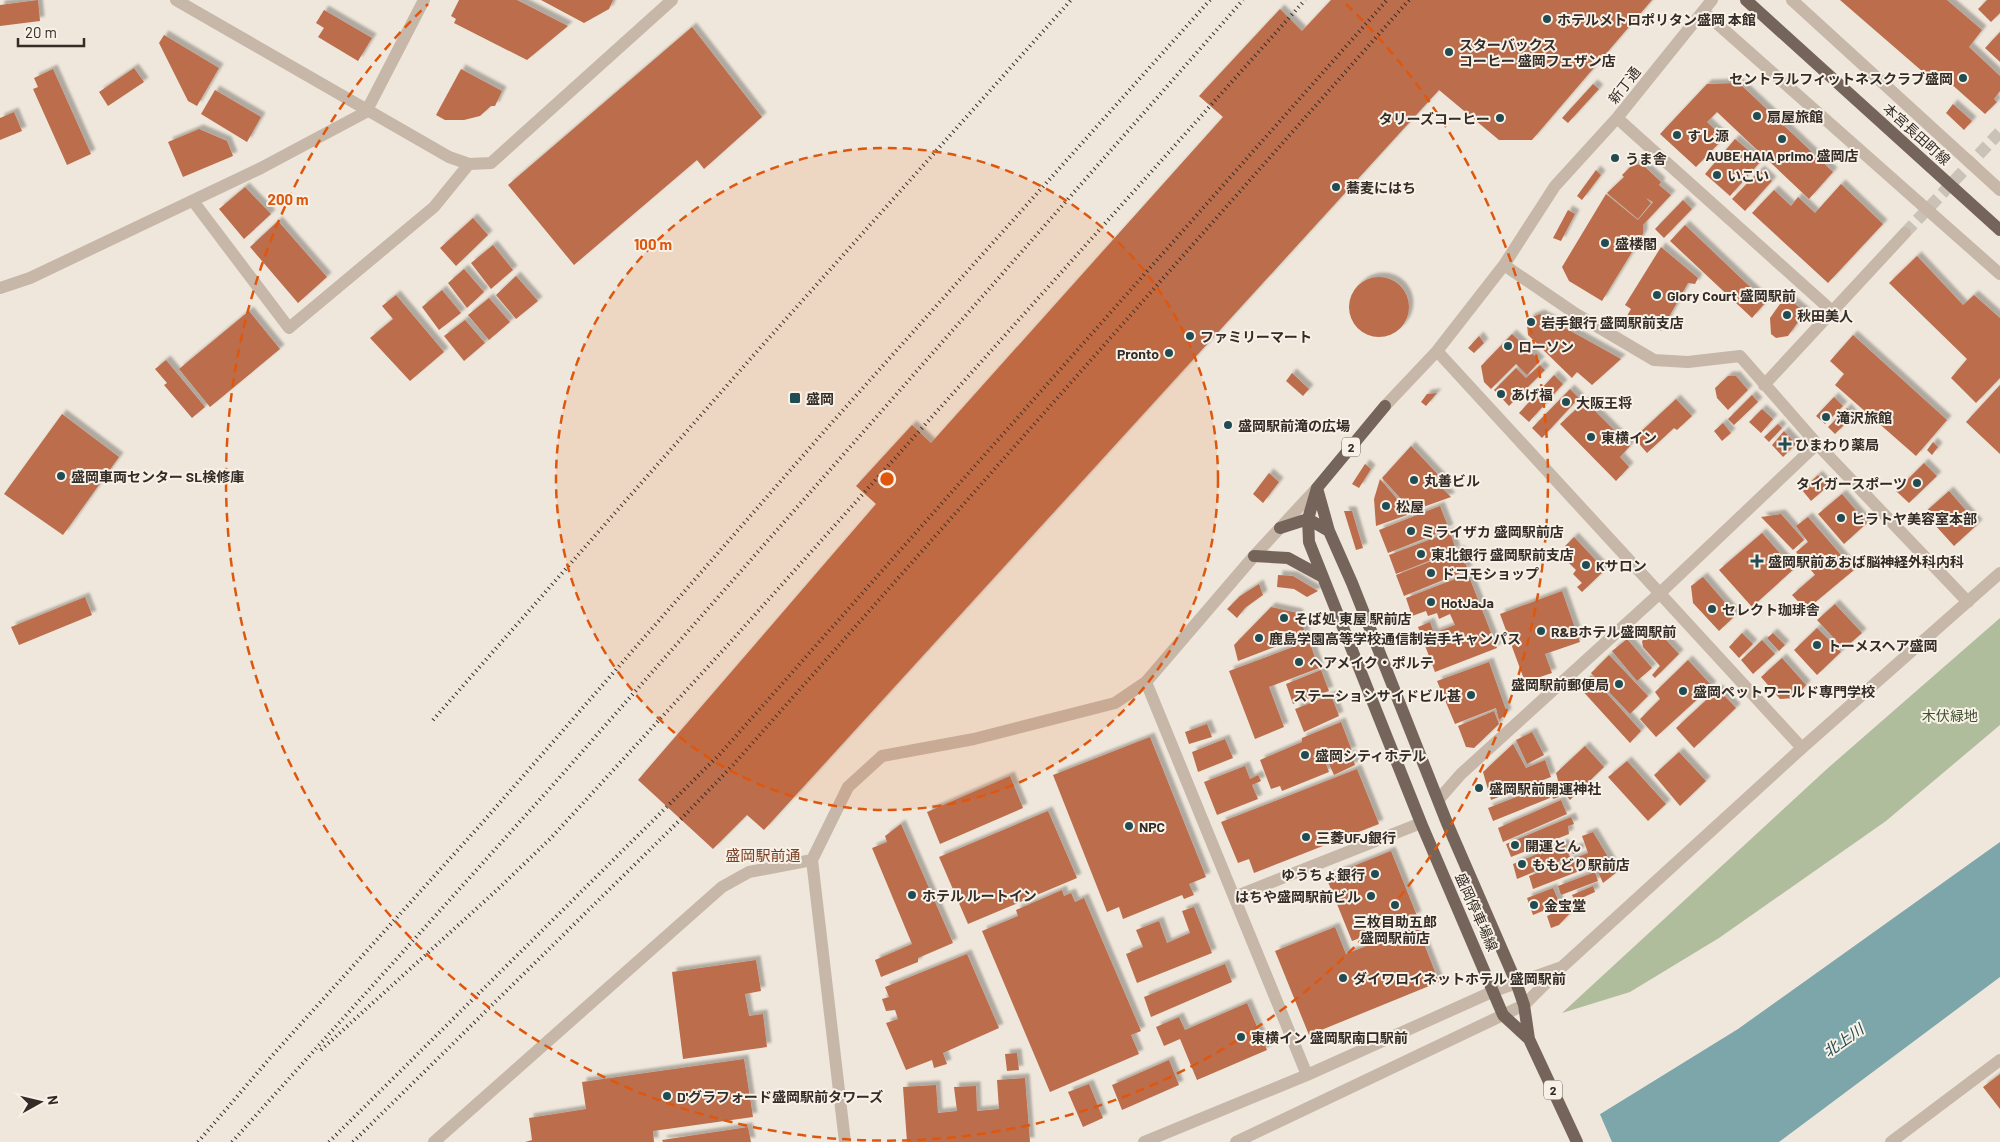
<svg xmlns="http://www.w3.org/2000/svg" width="2000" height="1142" font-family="Barlow,'Noto Sans JP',sans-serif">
<defs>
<filter id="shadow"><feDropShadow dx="4.5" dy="-4.5" stdDeviation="1" flood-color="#0004"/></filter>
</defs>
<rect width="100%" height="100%" fill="#efe7db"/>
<path fill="#b0bd9c" d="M2000,618V725L1886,821L1719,938L1630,992L1562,1013L1828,768Z"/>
<path fill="#7ca6aa" d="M2000,842V977L1779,1142H1555L1738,1029Z"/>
<path fill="#efe7db" d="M1599,1112L1612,1142H1552L1554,1140Z"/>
<path fill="#bc6d4c" filter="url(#shadow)" d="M38,0L40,21L0,26V5Z
M459,0H517L568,26L527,60L454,23L456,19L451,16Z
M541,0H613L609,9L584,23Z
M1331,0H1652L1532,140H1499L1439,90L764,830L747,815L713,849L638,780L876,504L856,486L912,425L931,443L1223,117L1199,96L1280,9L1302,31Z
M1840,0H1947L1982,30L1969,47L2000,76V91L1994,99L1997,102L1985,114L1949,82L1930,78Z
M1987,0H2000V13L1991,22L1978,9Z
M324,10L372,38L358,61L318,37L324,28L316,23Z
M692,27L762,117L704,169L697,160L574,265L508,185Z
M2000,32V62L1985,48Z
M164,35L219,68L197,106L188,101L159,43Z
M134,68L144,82L108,106L99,92Z
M53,69L91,154L67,165L33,89L38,87L34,78Z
M461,69L502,91L495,106H491L480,116L464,120H445L436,115Z
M1739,83L1833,172L1809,199L1717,112L1707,122L1724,138L1696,167L1660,134L1707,84Z
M1593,84L1599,89L1568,123L1562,118Z
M215,90L261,117L247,142L201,114Z
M1953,104L1972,121L1964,130L1946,113Z
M14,112L22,131L0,140V118Z
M199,129L227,141L233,156L183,177L168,142Z
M1735,139L1761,161L1730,196L1705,174Z
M1633,164L1643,165L1661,182L1659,185L1671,195L1643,225V234L1602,301L1569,281L1562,267L1606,194L1638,220L1653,202L1646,198L1651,203L1638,219L1607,193L1624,177L1622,175Z
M1596,170L1601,175L1582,200L1577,196Z
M1760,170L1772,181L1745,211L1732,199Z
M1841,184L1883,224L1828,283L1752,213L1774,190L1791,206L1798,197L1815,213Z
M245,187L271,214L244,239L219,209Z
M1683,200L1692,209L1664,238L1655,229Z
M1568,210L1575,214L1561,241L1553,238Z
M473,218L488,235L456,266L440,248Z
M278,221L327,277L298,303L250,247Z
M1685,225L1766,302L1752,318L1670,241Z
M493,245L513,270L491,289L471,263Z
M1661,247L1698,278L1695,284L1688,283L1661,331L1645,322L1641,330L1624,321L1631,309L1625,305Z
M1917,256L1963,305L1974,295L2000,318V378L1976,403L1951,378L1967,359L1889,283Z
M464,269L484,292L467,308L448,283Z
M516,276L538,301L516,319L496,295Z
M1349 307a30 30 0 1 1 60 0a30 30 0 1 1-60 0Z
M442,290L461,313L439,330L422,307Z
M396,295L444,352L410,381L370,338L393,319L382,306Z
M1784,295L1805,312L1788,336L1776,338L1771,334L1770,318L1780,304Z
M489,298L510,322L489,340L468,315Z
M249,311L280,349L210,407L179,369Z
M1540,314L1621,359L1592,385L1577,372L1572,378L1528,335L1527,324L1530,318Z
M465,320L485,343L464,361L444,336Z
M1512,334L1540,361L1527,375L1516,364L1491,389L1484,382L1481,366Z
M1853,335L1947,420L1916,456L1835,385L1844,374L1830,361Z
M1479,336L1484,343L1474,353L1468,348Z
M166,360L205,407L192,418L164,385L167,383L155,369Z
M1540,365L1545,370L1509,406L1494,390L1516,368L1526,378Z
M1292,373L1309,389L1303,396L1286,381Z
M1554,375L1563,384L1529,422L1519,413Z
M1728,376H1736L1748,390L1728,410L1717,398L1715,388Z
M2000,385V454L1966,422Z
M1570,389L1579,398L1542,438L1532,428Z
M1437,393L1426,406L1421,402L1427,394Z
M1752,395L1758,402L1734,425L1728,419Z
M1834,397L1843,406L1825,424L1816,416Z
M1676,399L1692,416L1677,430L1674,428L1647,453L1634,438Z
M1585,401L1630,446L1620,457L1629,467L1616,481L1560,424Z
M1847,408L1853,416L1835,434L1828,427Z
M1762,409L1773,419L1761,433L1749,422Z
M62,414L119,457L63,535L4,494Z
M1723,423L1731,433L1722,441L1714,431Z
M1778,424L1782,428L1769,442L1764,437Z
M1784,431L1796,444L1783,457L1772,445Z
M1933,442L1938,447L1932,455L1927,450Z
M1411,446L1445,482L1440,486L1451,497L1412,511L1382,478Z
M1924,463L1937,476L1909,503L1896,491Z
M1365,464L1371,469L1359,488L1352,484Z
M1269,473L1279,482L1263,503L1253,494Z
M1818,475L1828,486L1811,501L1802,490Z
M1380,479L1410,514L1376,526L1374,499Z
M1949,491L1978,524L1954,546L1924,513Z
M1842,494L1867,523L1844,544L1818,514Z
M1440,506L1449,529L1388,553L1379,530Z
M1344,511H1352L1363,548L1356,550Z
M1781,514L1804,540L1793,550L1761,517Z
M1808,517L1854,570L1806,610L1792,595L1815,575L1796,552L1808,542L1796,526Z
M1450,532L1456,550L1396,574L1389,555Z
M1762,533L1794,569L1752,607L1719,570Z
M1574,537L1605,570L1582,592L1577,587L1582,583L1573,574L1576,570L1564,558L1570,552L1565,546Z
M1460,550L1468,570L1404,596L1396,575Z
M1468,574L1497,648L1435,672L1418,627L1430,622L1434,633L1455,625L1450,614L1439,619L1437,613L1428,616L1426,611L1412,616L1406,598Z
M1278,575L1293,576L1318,591L1307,597L1294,589L1277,587Z
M1703,577L1736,615L1719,631L1693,603L1691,586Z
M1259,584L1263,595L1245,608L1237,618L1227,609L1240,596Z
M1562,591L1580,642L1545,654L1552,673L1525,682L1500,614Z
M85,597L92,615L19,645L11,627Z
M1835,604L1862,633L1844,649L1817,620Z
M1271,607L1298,613L1306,635L1238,661L1234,645Z
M1817,628L1841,652L1817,675L1794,650Z
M1656,629L1679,654L1655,678L1652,675L1660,666L1643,647L1642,641Z
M1742,633L1753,644L1739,658L1729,647Z
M1773,633L1785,645L1779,651L1767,638Z
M1627,639L1652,668L1637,681L1612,651Z
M1762,640L1775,654L1753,674L1741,660Z
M1309,641L1319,668L1269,687L1284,727L1255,739L1229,671Z
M1609,655L1648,696L1630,714L1591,673Z
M1782,658L1806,685L1795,698L1780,699L1761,677Z
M1688,660L1712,686L1656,737L1640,719L1660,699L1655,692Z
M1489,662L1507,713L1499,720L1496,708L1455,724L1437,681Z
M1321,670L1329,691L1293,704L1286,684Z
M1591,676L1641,731L1630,743L1579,687Z
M1718,689L1736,708L1694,748L1676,728Z
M1331,695L1339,716L1304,732L1295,709Z
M1494,711L1499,724L1474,748L1466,747L1458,726Z
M1341,722L1352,751L1325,761L1329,772L1282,791L1280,786L1271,789L1260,760L1302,742V738Z
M1207,724L1212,737L1189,744L1185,732Z
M1532,732L1544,755L1527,764L1516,740Z
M1150,737L1206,877L1189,884L1194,895L1184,899L1182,895L1123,919L1119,907L1107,912L1053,775Z
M1225,739L1233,758L1198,772L1192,752Z
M1513,744L1526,768L1545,760L1551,777L1491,800L1483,772Z
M1585,746L1604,767L1570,800L1564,793L1567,790L1564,785L1560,788L1556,773Z
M1679,752L1706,781L1680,806L1654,775Z
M1351,754L1355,765L1334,775L1329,764Z
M1627,761L1666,804L1648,821L1608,777Z
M1245,766L1250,779L1258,775L1261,781L1252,785L1258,799L1217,815L1204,782Z
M1357,769L1379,824L1254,873L1249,859L1238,863L1221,822Z
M1010,776L1023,808L940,844L927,812Z
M1545,786L1550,798L1493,821L1488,808Z
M1555,786L1559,797L1553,799L1550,788Z
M1561,800L1567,814L1503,842L1498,828Z
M1048,811L1077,878L968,924L939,857Z
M1571,817L1574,824L1568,826L1569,834L1511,857L1506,844Z
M901,824L953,943L918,958V962L881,977L875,960L912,944L872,848L887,842L885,836Z
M1593,832L1617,872L1603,883L1595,865L1533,889L1529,876L1588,853L1582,836Z
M1564,843L1570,857L1517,879L1513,864Z
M1579,847L1580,852L1573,854L1572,849Z
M1391,851L1417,916L1352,941L1326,877Z
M1595,872L1598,881L1561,895L1558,886Z
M1593,886L1595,892L1575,901L1572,895Z
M1553,888L1560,904L1533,915L1527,898Z
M1062,890L1064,896L1071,893L1075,902L1084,898L1141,1031L1131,1035L1139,1054L1050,1092L982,931L1018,916L1016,910Z
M1571,905L1573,910L1559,925L1551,928L1547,916Z
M1194,907L1212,953L1137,983L1126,954L1143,947L1136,930L1159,921L1167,943L1190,933L1182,911Z
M1417,926L1439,982L1309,1035L1275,951L1335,927L1346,954Z
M967,954L999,1028L943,1053L947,1064L934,1068L932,1060L906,1070L886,1023L898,1019L895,1010L886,1011L882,999L889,997L885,987Z
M756,960L761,991L745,994L749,1016L763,1014L767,1047L683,1059L672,972Z
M1225,964L1232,982L1151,1017L1144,997Z
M1247,1003L1267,1050L1197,1080L1180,1039L1164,1046L1156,1027L1179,1017L1185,1030Z
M1017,1053L1019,1070L1007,1071L1005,1054Z
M744,1059L753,1117L653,1131L654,1142H525L532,1140L529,1118L586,1109L582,1082Z
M1169,1060L1179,1085L1122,1110L1112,1085Z
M2000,1074V1109L1983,1087Z
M1025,1078L1030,1142H907L903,1087L936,1085L938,1113L957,1111L954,1087L976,1086L977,1111L999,1109L997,1080Z
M1089,1084L1103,1118L1083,1127L1068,1092Z
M748,1127L751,1142H663L662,1140Z"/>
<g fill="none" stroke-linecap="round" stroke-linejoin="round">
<path stroke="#cac2b7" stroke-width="12" stroke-dasharray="12 6" stroke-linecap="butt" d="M1905,233L2000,132"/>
<path stroke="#c6b7a8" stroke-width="12" d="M176,0L449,157L469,164L491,163L672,0
M1792,0L2000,190
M1704,12L2000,274
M1617,118L1832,311
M193,201L289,328L434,207L469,164
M1504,265L1576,314L1654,360L1688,362L1740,356L1817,444L1968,602
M0,288L30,278L261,168L366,112L424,0
M1437,351L1802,748
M1764,385L1905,233
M1385,406L1437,351L1504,265L1555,186L1617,118L1712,0
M1146,682L1307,1075
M1439,799L1461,774L1659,594L1817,444
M1234,897L1421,823
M1562,967L1802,748L2000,573
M434,1142L722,887L749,872L812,860
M845,1142L812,860L848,787L882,756L974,739L1115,703L1146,682L1254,556L1317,488
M1144,1142L1307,1075L1494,991L1562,967L1524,1005L1236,1142
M1891,1142L2000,1060"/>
<path stroke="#75645a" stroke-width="12" d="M1746,0L2000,230
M1385,406L1317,488L1308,519L1309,542L1421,823L1503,1015L1529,1039
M1317,488L1329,531L1352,583L1447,823L1516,982L1524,1005L1529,1039L1577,1142
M1280,528L1308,519L1329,531
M1254,556L1288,558L1321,576"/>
<path stroke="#342c27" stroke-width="4" stroke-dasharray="1 4" stroke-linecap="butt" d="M433,720L752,357L1071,0
M321,1050L498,889L551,838L726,647L1305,0
M198,1142L270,1058L483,822L828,427L1210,0
M232,1142L552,786L1243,0
M329,1142L720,754L1387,0
M353,1142L683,817L733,765L1409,0"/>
</g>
<circle cx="887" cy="479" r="331" fill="#df570d" fill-opacity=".12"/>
<g fill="none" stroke="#df570d" stroke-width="2.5" stroke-dasharray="9 6">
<circle cx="887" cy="479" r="331"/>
<path d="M1346 4A661 661 0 1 1 428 4"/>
</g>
<g fill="#204c52" stroke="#f8f1e7" stroke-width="2">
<circle cx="1547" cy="19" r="5"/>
<circle cx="1449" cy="52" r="5"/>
<circle cx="1963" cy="78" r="5"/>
<circle cx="1757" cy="116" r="5"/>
<circle cx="1500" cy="118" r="5"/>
<circle cx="1677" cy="135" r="5"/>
<circle cx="1782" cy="139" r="5"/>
<circle cx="1615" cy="158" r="5"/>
<circle cx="1717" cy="175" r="5"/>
<circle cx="1336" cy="187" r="5"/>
<circle cx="1605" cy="243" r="5"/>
<circle cx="1657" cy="295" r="5"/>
<circle cx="1787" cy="315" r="5"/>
<circle cx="1531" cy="322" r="5"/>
<circle cx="1190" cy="336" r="5"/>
<circle cx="1508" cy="346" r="5"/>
<circle cx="1169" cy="353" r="5"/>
<circle cx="1501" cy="394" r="5"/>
<rect x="789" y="392" width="12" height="12" rx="2.5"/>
<circle cx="1566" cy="402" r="5"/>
<circle cx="1826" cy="417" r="5"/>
<circle cx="1228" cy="425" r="5"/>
<circle cx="1591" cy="437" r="5"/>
<path d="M1782.5 436.5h5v5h5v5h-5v5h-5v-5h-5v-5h5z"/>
<circle cx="61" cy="476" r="5"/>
<circle cx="1414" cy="480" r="5"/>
<circle cx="1917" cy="483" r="5"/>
<circle cx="1386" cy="506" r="5"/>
<circle cx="1841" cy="518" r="5"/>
<circle cx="1411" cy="531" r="5"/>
<circle cx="1421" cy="554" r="5"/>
<path d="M1754.5 553.5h5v5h5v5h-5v5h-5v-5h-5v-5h5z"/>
<circle cx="1586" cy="565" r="5"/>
<circle cx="1431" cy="573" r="5"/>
<circle cx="1431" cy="602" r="5"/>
<circle cx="1712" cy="609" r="5"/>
<circle cx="1284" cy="618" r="5"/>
<circle cx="1541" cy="631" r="5"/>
<circle cx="1259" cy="638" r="5"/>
<circle cx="1817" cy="645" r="5"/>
<circle cx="1299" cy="662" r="5"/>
<circle cx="1619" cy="684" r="5"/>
<circle cx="1683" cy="691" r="5"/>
<circle cx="1471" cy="695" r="5"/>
<circle cx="1305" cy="755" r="5"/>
<circle cx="1479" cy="788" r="5"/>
<circle cx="1129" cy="826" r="5"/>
<circle cx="1306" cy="837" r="5"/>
<circle cx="1515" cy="845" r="5"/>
<circle cx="1522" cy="864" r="5"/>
<circle cx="1375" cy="874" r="5"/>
<circle cx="912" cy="895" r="5"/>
<circle cx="1371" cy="896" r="5"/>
<circle cx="1395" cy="905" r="5"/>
<circle cx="1534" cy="905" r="5"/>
<circle cx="1343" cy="978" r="5"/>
<circle cx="1241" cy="1037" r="5"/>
<circle cx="667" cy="1096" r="5"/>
</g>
<g text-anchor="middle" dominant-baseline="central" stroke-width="4" stroke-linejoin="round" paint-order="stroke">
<g fill="#f8f1e7" stroke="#6f6761" stroke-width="1">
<rect x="1342" y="437.5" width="18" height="19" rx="4"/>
<rect x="1544" y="1080.5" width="18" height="19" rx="4"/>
</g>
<g font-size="12" font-weight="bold" fill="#342c27">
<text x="1351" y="447">2</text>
<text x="1553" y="1090">2</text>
</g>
<g font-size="14" font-weight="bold" fill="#342c27" stroke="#f8f1e7" text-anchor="start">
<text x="1557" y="19">ホテルメトロポリタン盛岡 本館</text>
<text x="1459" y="44">スターバックス<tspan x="1459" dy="16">コーヒー 盛岡フェザン店</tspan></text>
<text x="1953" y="78" text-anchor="end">セントラルフィットネスクラブ盛岡</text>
<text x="1767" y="116">扇屋旅館</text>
<text x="1490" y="118" text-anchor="end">タリーズコーヒー</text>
<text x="1687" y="135">すし源</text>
<text x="1782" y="155" text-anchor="middle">AUBE HAIA primo 盛岡店</text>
<text x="1625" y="158">うま舎</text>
<text x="1727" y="175">いこい</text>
<text x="1346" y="187">蕎麦にはち</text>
<text x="1615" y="243">盛楼閣</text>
<text x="1667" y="295">Glory Court 盛岡駅前</text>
<text x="1797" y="315">秋田美人</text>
<text x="1541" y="322">岩手銀行 盛岡駅前支店</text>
<text x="1200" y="336">ファミリーマート</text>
<text x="1518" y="346">ローソン</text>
<text x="1159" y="353" text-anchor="end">Pronto</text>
<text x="1511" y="394">あげ福</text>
<text x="806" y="398">盛岡</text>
<text x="1576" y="402">大阪王将</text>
<text x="1836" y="417">滝沢旅館</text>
<text x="1238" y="425">盛岡駅前滝の広場</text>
<text x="1601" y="437">東横イン</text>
<text x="1795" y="444">ひまわり薬局</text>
<text x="71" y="476">盛岡車両センター SL検修庫</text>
<text x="1424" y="480">丸善ビル</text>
<text x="1907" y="483" text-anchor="end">タイガースポーツ</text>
<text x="1396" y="506">松屋</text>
<text x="1851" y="518">ヒラトヤ美容室本部</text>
<text x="1421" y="531">ミライザカ 盛岡駅前店</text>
<text x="1431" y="554">東北銀行 盛岡駅前支店</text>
<text x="1768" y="561">盛岡駅前あおば脳神経外科内科</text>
<text x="1596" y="565">Kサロン</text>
<text x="1441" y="573">ドコモショップ</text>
<text x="1441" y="602">HotJaJa</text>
<text x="1722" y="609">セレクト珈琲舎</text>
<text x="1294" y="618">そば処 東屋 駅前店</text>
<text x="1551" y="631">R&amp;Bホテル盛岡駅前</text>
<text x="1269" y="638">鹿島学園高等学校通信制岩手キャンパス</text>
<text x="1827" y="645">トーメスヘア盛岡</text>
<text x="1309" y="662">ヘアメイク・ポルテ</text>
<text x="1609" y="684" text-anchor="end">盛岡駅前郵便局</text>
<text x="1693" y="691">盛岡ペットワールド専門学校</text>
<text x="1461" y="695" text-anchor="end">ステーションサイドビル甚</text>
<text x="1315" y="755">盛岡シティホテル</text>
<text x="1489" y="788">盛岡駅前開運神社</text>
<text x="1139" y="826">NPC</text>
<text x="1316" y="837">三菱UFJ銀行</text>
<text x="1525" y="845">開運とん</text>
<text x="1532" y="864">ももどり駅前店</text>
<text x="1365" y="874" text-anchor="end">ゆうちょ銀行</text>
<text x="922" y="895">ホテル ルートイン</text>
<text x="1361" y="896" text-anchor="end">はちや盛岡駅前ビル</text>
<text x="1544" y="905">金宝堂</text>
<text x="1395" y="921" text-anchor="middle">三枚目助五郎<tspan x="1395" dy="16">盛岡駅前店</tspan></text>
<text x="1353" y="978">ダイワロイネットホテル 盛岡駅前</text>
<text x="1251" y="1037">東横イン 盛岡駅南口駅前</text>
<text x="677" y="1096">D'グラフォード盛岡駅前タワーズ</text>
</g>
<g font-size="14" fill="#342c27" stroke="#f8f1e7">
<text transform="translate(1624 85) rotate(-52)">新丁通</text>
<text transform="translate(1917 134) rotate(42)">本宮長田町線</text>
<text transform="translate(1477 912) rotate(66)">盛岡停車場線</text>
</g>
<g font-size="14" fill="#41502d" stroke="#f8f1e7">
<text x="1950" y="715">木伏緑地</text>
</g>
<g font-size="15" fill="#7c4027" stroke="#f8f1e7">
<text x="763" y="855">盛岡駅前通</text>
</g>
<g font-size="15" font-style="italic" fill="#204c52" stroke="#f8f1e7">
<text transform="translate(1843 1040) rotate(-35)">北上川</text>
</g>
</g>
<circle cx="887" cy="479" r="8" fill="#df570d" stroke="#f8f1e7" stroke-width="2.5"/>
<g font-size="15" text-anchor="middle" font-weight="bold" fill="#df570d" stroke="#f8f1e7" stroke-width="4" stroke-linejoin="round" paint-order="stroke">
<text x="288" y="205">200 m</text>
<text x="653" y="250">100 m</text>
</g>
<g transform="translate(40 1102) rotate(82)" stroke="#f8f1e7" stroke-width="4" paint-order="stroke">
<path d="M0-4L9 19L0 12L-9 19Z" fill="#342c27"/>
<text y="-8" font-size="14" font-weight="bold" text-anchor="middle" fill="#342c27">N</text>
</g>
<path d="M18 38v8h66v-8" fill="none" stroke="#342c27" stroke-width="2.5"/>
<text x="25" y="38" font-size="15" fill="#342c27" stroke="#f8f1e7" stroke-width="4" paint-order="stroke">20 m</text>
</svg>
